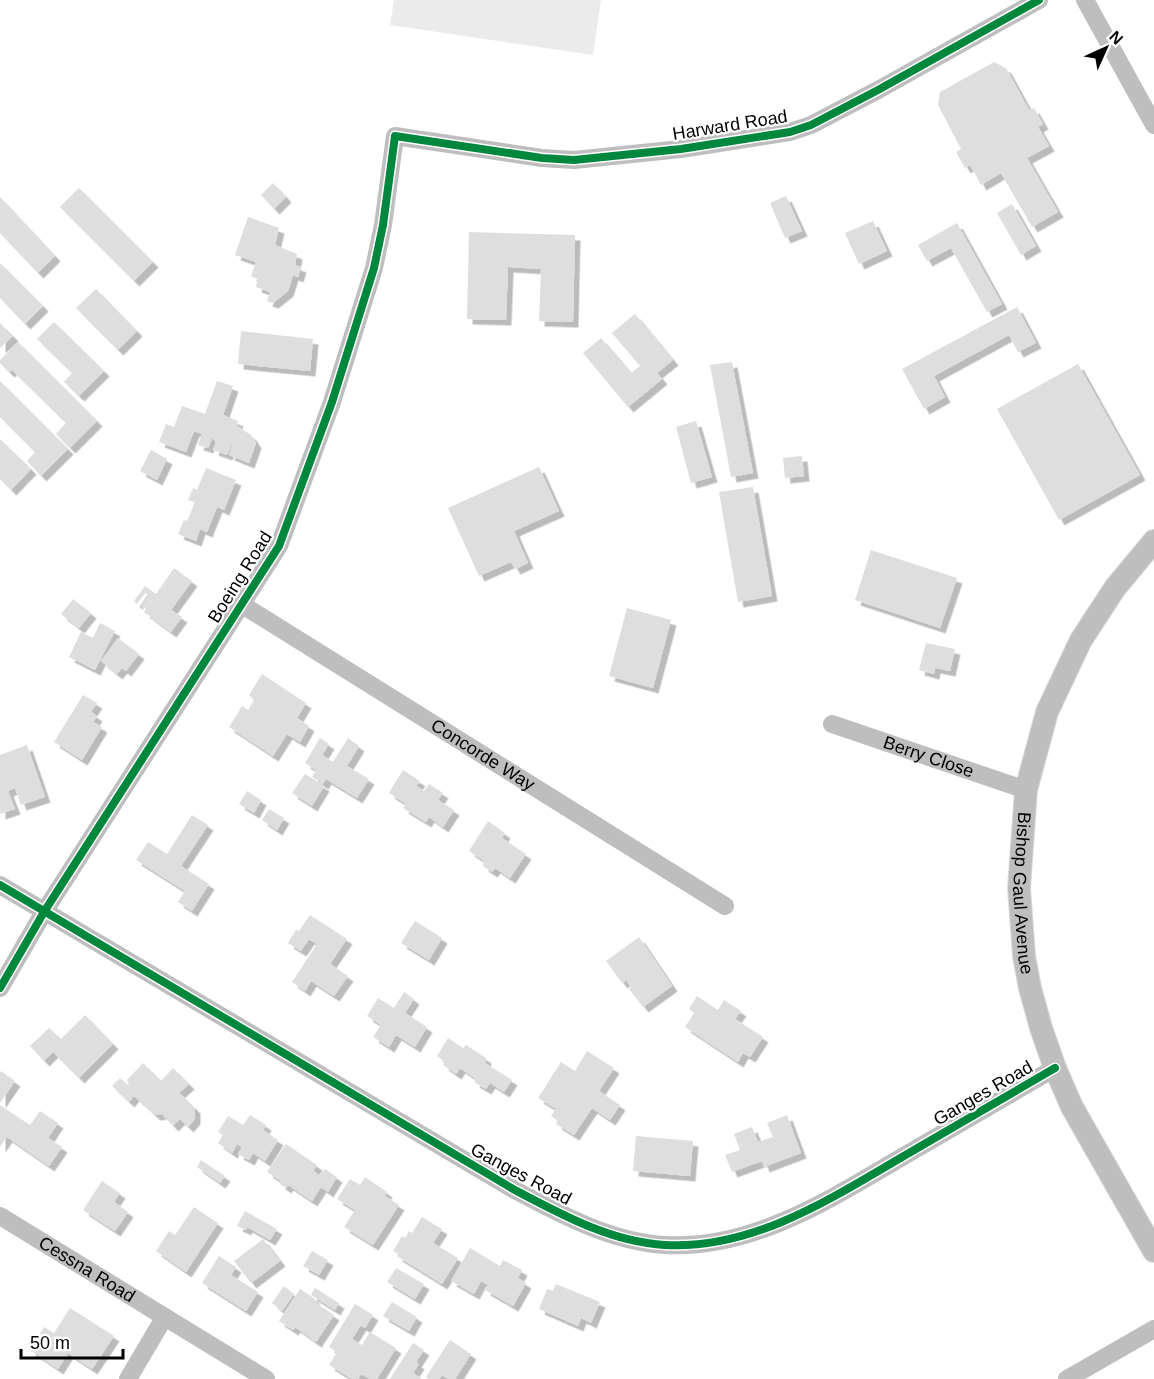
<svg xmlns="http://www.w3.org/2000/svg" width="1154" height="1379" font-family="Arial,sans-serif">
<defs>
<filter id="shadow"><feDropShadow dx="5.5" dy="5.5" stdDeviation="0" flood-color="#0004"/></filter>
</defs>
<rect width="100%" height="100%" fill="#fff"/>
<path fill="#ebebeb" d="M394,0H601L593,55L390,25Z"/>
<path fill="#dedede" filter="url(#shadow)" d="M994,62L1006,68L1029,110L1034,108L1043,124L1038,127L1049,146L1027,158L1058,212L1032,227L1001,173L981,185L970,165L965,168L956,152L961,149L938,105L940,92Z
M273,183L286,197L274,209L261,195Z
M79,188L153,262L134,281L60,207Z
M786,196L802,231L785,238L770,203Z
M0,197L55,256L38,273L0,233Z
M1012,204L1036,246L1021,255L997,213Z
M248,217L279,228L275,245L297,254L295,265L301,267L298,277L293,275L288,291L273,303L267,301L270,292L256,287L258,279L251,276L256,262L235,255Z
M873,221L887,251L859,264L845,233Z
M957,223L1002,304L987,312L951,248L927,261L918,245Z
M469,232L575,235L573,322L539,321L541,269L508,267L506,320L467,319Z
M0,263L43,306L25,324L0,298Z
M96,289L137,331L118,350L76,308Z
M1017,307L1036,343L1018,352L1009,335L934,376L945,397L924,409L902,369Z
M635,314L673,360L657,373L662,379L628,407L583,353L601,338L631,373L640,366L612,333Z
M54,322L104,371L79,396L64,382L72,373L37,339Z
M0,323L13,336L0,348Z
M241,331L313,339L310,371L238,364Z
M18,342L97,421L70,448L56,434L66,423L12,370L9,372L0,363V360Z
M732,362L753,473L731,477L710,365Z
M1078,364L1140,475L1059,520L997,409Z
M0,381L68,449L41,476L27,461L35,452L0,417Z
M217,381L233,386L223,415L238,421L236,425L251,435L256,443L249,463L229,455L233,444H232L227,455L213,450L216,442L212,438L208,448L198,445L202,434L194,431L186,452L159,442L166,424L174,427L182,406L205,414Z
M696,421L712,477L691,483L676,427Z
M0,439L31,469L11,490L0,479Z
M151,450L167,459L157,480L140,471Z
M802,456L804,476L785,478L783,458Z
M539,467L559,511L514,531L528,563L515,569L511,562L479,576L448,508Z
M206,468L236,480L224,510L217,507L207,532L200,529L196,541L178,534L184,520L187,521L195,502L188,500L193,488L197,490Z
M753,487L772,596L738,602L719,492Z
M871,550L957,578L940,628L855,600Z
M174,568L192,581L171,610L182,617L171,632L144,612L146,609L141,606L149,596L145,593L137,604L134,601L145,586L156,594Z
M73,599L91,613L79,628L61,614Z
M627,608L671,620L653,688L609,676Z
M100,623L115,631L95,670L69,657L81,632L93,638Z
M118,638L139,654L126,671L122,668L117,674L101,661Z
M926,643L955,649L950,671L935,668L934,674L919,670Z
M262,674L306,703L297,718L309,726L300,742L287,734L273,756L229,727L242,706L248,710L254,700L249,695Z
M83,695L97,703L91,712L97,716L93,722L102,727L82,760L54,742Z
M320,738L329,744L322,755L333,762L348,738L359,746L347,766L369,779L357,798L326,779L323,784L312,777L316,770L305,763Z
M27,745L45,797L21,805L15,788L8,791L15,809L0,814V755Z
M403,770L420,781L416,786L424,791L429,784L443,793L438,800L454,810L443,827L429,817L426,822L403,808L406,804L389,793Z
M305,774L324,786L312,806L292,793Z
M247,791L261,800L254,813L239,804Z
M269,809L284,818L277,830L262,820Z
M192,815L208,825L181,866L209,884L192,911L178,902L185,891L136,860L148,842L167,854Z
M488,821L505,833L502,838L526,854L510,878L495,868L492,872L483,866L484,861L469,851Z
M310,915L347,939L330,964L348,976L334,996L311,981L305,991L292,982L317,944L309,939L301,951L288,943L296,930L299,931Z
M415,921L442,938L429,960L401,943Z
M639,937L672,986L643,1007L629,989L631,987L626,980L622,983L606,961Z
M404,992L414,999L405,1013L427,1027L415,1047L396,1035L389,1047L373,1037L381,1025L367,1016L378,998L394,1008Z
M697,996L718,1010L724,1000L741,1011L735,1019L763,1037L750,1057L743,1053L738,1062L685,1027L694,1013L689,1009Z
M85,1015L113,1044L79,1078L53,1052L44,1061L30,1046L49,1028L61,1039Z
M448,1038L463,1048L466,1045L486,1058L485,1063L512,1080L504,1092L490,1083L486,1089L474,1082L476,1079L460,1068L456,1074L443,1065L445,1062L437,1056Z
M587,1051L614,1068L599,1091L620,1105L610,1120L592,1108L574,1135L556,1124L558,1121L551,1116L556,1109L538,1098L561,1062L575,1071Z
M143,1063L161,1081L173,1068L189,1084L179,1093L195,1108V1119L188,1127L180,1119L173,1126L162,1114L155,1115L134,1096L129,1102L112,1086L120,1078L129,1086L127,1080Z
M1,1071L15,1081L0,1103V1073Z
M0,1105L30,1125L40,1111L58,1123L48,1138L62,1147L49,1166L7,1137L0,1147Z
M250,1115L266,1125L263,1130L278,1140L265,1161L253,1153L249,1160L238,1154L242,1147L237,1144L232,1153L218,1143L223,1135L218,1132L228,1116L243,1125Z
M787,1115L801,1153L764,1167L762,1161L732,1172L725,1155L740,1150L734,1134L752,1127L758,1142L773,1137L767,1123Z
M636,1136L693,1141L690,1176L633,1171Z
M286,1144L317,1165L313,1171L319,1175L325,1169L337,1177L328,1192L321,1187L312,1201L288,1185L286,1188L280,1184L281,1181L267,1172Z
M201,1160L225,1176L220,1183L197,1167Z
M365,1177L387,1192L385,1196L399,1205L373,1245L344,1227L355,1210L337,1199L350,1179L360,1185Z
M102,1181L120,1193L114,1202L128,1212L115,1231L83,1210Z
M194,1207L218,1223L186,1272L156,1251L169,1231L175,1235Z
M245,1211L277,1229L270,1240L247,1227L246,1230L237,1226Z
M422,1217L442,1229L433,1243L458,1258L442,1284L397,1256L398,1254L393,1251L402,1236L405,1238L409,1231L412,1233Z
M263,1239L280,1261L251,1283L234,1261Z
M470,1248L500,1266L503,1260L522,1270L518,1278L526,1283L513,1306L485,1290L488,1285L481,1281L474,1294L451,1281Z
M312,1251L328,1260L319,1275L303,1266Z
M219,1256L236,1267L231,1275L258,1292L246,1311L202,1283Z
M396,1268L424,1284L415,1299L387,1282Z
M556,1284L600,1302L591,1323L581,1318L578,1326L539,1309L547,1289L553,1291Z
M284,1286L294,1294L282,1311L272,1303Z
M315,1288L339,1303L335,1310L311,1295Z
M300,1289L315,1299L313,1301L334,1315L316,1342L295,1327L293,1330L279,1321Z
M392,1302L417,1317L409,1331L383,1316Z
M355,1304L373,1315L365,1328L361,1325L352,1339L362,1345L370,1332L396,1348L377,1379H370L361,1374L358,1379H352L329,1365L337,1352L329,1347Z
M70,1308L114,1336L92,1369L68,1353L58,1369L30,1350L44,1327L54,1333Z
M450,1340L471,1354L455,1379H448L442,1375L439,1379H429L426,1377Z
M413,1343L424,1350L416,1362L419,1364L413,1373L422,1379H390Z"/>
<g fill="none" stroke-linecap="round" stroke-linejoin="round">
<g stroke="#dbdbdb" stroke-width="24">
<g id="major">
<path id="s4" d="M1154,541L1115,588L1081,640L1047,712L1026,790L1019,888L1024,956L1030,988L1041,1028L1055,1068L1072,1107L1154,1251"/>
</g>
</g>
<g stroke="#bebebe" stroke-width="18">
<path d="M1085,0L1154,125"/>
<path id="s1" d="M241,604L725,906"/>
<path id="s2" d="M832,724L1026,790"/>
<path d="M0,885L513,1189C560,1214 611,1242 665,1245C755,1250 835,1196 909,1153C958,1125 1006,1096 1055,1068"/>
<path d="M0,988L44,912L279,546L332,402L374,268L383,225L395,136L542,158L574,160L681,149L790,132L811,125L878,90L1039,0"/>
<path id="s3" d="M0,1216L266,1379"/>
<path d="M128,1379L164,1318"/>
<path d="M1067,1379L1154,1329"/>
</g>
<use href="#major" stroke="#bebebe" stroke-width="22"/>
<g stroke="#fff" stroke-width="11">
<path id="cycleway" d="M0,885L513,1189C560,1214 611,1242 665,1245C755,1250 835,1196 909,1153C958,1125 1006,1096 1055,1068
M0,988L44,912L279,546L332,402L374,268L383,225L395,136L542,158L574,160L681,149L790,132L811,125L878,90L1039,0"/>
</g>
<use href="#cycleway" stroke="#00873e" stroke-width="8"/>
</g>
<g text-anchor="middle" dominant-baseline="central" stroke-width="4.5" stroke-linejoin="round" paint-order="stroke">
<g font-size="18" fill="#000" stroke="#fff">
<text transform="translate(730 125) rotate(-9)">Harward Road</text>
<text transform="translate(240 577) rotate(-58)">Boeing Road</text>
<text stroke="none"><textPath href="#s1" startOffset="285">Concorde Way</textPath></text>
<text stroke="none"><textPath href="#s2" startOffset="102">Berry Close</textPath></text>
<text stroke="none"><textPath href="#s4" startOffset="387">Bishop Gaul Avenue</textPath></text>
<text transform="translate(983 1093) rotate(-30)">Ganges Road</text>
<text transform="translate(521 1174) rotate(28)">Ganges Road</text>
<text stroke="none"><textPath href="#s3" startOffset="102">Cessna Road</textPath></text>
</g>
</g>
<g transform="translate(1106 48) rotate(45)" stroke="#ffffff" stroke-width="4.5" paint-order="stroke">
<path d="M0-4.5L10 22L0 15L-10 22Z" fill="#000000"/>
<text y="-9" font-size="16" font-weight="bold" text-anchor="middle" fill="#000000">N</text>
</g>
<path d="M21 1349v9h102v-9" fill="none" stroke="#000000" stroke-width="3"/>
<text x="30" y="1349" font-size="18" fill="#000000" stroke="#ffffff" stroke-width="4.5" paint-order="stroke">50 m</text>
</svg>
